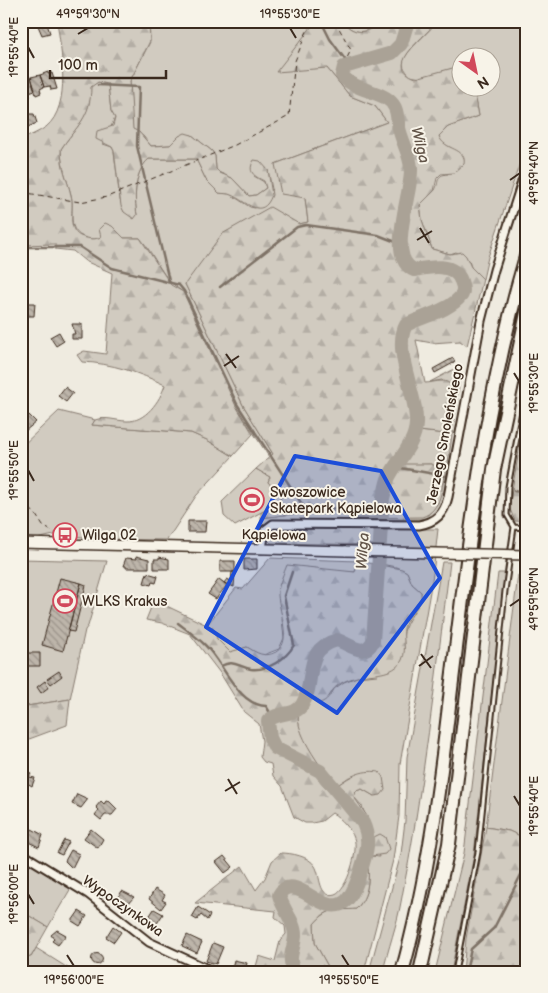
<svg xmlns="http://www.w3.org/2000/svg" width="548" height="993" font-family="'Balsamiq Sans',sans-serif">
<defs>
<pattern id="forest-firs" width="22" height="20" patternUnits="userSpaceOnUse" patternTransform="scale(1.25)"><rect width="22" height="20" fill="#d1cbc0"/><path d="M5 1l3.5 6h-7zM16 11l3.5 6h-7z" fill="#b4aea5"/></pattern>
<pattern id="building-back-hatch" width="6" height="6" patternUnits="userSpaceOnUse" patternTransform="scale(1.25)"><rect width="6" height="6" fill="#bdb5aa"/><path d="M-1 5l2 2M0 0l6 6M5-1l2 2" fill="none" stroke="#9b938a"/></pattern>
</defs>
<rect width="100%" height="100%" fill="#efebe0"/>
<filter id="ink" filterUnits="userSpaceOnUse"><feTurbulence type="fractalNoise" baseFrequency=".02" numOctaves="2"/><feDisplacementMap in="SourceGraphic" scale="10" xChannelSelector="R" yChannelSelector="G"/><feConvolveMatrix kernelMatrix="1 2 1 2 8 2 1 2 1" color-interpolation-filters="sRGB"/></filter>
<g filter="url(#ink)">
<path fill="#d1cbc0" stroke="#867a6f" d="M149,21H316L327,68L350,96L375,106L387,122L275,164L305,198L308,222L300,224L185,284L243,405L273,454L269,457L236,406L183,292C162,280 156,256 140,238H124L112,227C104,235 99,242 86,238C65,231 75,211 71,195C67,178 61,168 61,149C76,126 91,118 90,87L98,82L108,84L111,111L115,118L103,144L112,147L114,151L120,200L124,212L137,215C134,198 134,171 149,159H196L206,180L219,193L230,194L250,207L255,208L272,189L268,170L254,176L264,182L266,188L256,195L249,196L232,178L220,173L216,169L215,156L212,151L192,135L179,136L170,145L151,146L143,136L132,129L130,81L150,42Z
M343,21H379C369,35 352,35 343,21Z
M437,21H527V142L488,257L483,279L471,267L469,261L456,252L450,254L432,249L422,220L420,204C424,199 431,195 435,190C440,181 435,175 448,174L451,148L441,142L439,136L448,127L479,116L474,88H490V58H460V66L421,78L410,76C407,72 403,68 403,63C403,53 430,32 437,21Z
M462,365L443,499C439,510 432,517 420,519L274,520L261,526V518L315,511H335L353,518L428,515L438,503L444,479L431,464L400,465L419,431L446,434L449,430L456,400L442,380L430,382Z
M59,411L95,420L92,425L191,433L207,440L233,456L196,496L167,540L100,539L58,534L32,540L21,539V447Z
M256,469L270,477L268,482L282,497L273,506L235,526L224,516L222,502Z
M383,529H438L433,574L400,764L399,816L393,860L364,972H331L315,943L314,924C326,909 338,908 356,909C369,896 369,879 368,862L372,856L379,857L374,837L368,836V823L362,806L354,797L356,791L362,789L374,796L349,777L335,787C323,768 279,720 308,701C314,697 324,697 331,695L334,689L344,682L357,677L377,675L404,650C399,619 418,617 421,592L412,584L407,572L396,567L381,564Z
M270,558L358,561L355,572H341L282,619L284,638L279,649L261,656L247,647L230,653L217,639L213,628L207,625L236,588L243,589Z
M21,559L107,561L88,626L85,630L70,699L21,707Z
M442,562H450C436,675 423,791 401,902C397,925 388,948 383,972H369L401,854L405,821L407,757Z
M498,573H505L474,855L451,972H435L464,853Z
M518,575H527V839L509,831L486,827Z
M21,857L71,888L48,927L21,911Z
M36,948L71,970L70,972H21V953L31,957Z"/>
<path fill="url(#forest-firs)" stroke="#867a6f" d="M57,21H149L150,41L130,81L133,129L139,132L151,146L170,145L179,136L185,133L192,135L212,151L215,156L216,169L220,173L232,178L249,196L256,195L266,188L264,181C254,176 247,172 254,160L260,161L268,170L272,195C262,222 245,200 231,195C228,193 223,194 219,193L206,180L196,159H149C134,171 134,198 137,215L134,219L124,212L121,206L114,151L112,147L96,139L97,131L113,126L115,118L111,111L108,84L98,82L91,87C91,118 76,126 61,149C61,168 67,178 71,195C75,208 65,232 83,237C90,239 94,240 101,237L99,229L105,223L112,226L124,238H140L171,285L183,292L236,406L253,434L233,456L207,440L191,433L92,425L95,420C106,416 116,421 127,421C145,422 160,401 165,385C140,373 111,363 82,362L77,355L84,351L106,354L112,273L85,261L73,251L55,249V244L21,245L28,221L21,190V140C29,136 39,132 46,127C72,106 61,50 57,21Z
M316,21H343C352,35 369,35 379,21H437C427,36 381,66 416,78L460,66V88H474L479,116L448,127L439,136C444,151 467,147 464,164L454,173L441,174L437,178L434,191L420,205L422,220L432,249L450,254L462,252L466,256L471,267L483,279L467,346L460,341L432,343L416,340L425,383C430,383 436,381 441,381C463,380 453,419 449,430L446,434L419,431L400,464H431L443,469C444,486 441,511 422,517L353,518L335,511H315L261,518V513L272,507L282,497L268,482L270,477L256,469L273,454L243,405L185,284L222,234L270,207L299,224L308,222L305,198L281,194L275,164L387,122L375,106L350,96L327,68L276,72Z
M527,406V522L515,521L509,507Z
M275,528L383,529L382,545L271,543L266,538L268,533Z
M358,561L402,569L407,572L412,584L421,592C423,605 412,611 406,622C400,634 408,648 402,660C394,676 371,673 357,677C349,679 338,683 333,690C329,696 328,700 320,703L316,698C271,708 324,769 335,787C349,777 361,769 379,772L383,777L385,790L381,795L374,796L362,789L356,791L354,797L367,816L368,836L374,837L380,834L385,837L389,849L385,854L372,856L368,862C369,879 369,896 356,909C336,911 329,906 314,924L315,943L331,972H259L255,970L259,956L275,961L280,941L286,934L285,926L275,917L276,911L195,903L242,866L256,890L265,878L272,861L281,853C291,853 309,856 315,866C321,875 318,899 335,894C347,890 359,850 354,838C351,829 341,818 332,813L322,821L312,823H305L294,817L282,786L273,776L271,764L264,762L260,757L262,741L259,724L244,712L220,673L190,634L162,623L146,620L154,600L213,628L217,639L230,652L247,647C257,653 264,658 276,652C294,641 277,608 278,592C279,583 284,573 287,565L355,572Z
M70,699L67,725L21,742V707Z
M486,827L509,831L527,839V972H463L466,939Z
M21,911L48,927L31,957L21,953Z"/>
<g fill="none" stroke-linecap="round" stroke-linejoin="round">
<path stroke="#7e7266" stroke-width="2.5" d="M321,21L330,39L349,65
M98,85L139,87L137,146L169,281
M21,247H80L112,268L179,285L184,291L237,404L305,509L381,508
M220,287L297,227L306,225L378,235L401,244
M395,467L457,478
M514,491L527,493
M178,623C187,630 197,637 205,645C224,663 237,705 266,706L272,716
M221,666C234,659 238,667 251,669C268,671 286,659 294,645L284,596L292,572
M466,972L471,949L494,928L527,863"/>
<path stroke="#aaa296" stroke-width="14" d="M296,972C285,960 295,949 295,935C295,922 282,908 279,895C294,868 324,922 347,900C356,890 360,873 364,860C368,847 369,836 363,823L320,771L275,748L270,738L268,721C278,711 294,717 302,705C317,681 301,650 337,640C350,644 364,659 373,641L383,498C385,492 386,485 388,479C396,461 415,445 416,424C418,396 392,350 406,325C423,316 449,311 461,296C464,292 463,286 461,281C454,262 430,267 414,270C385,258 413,191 411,168C410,154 402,142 399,128C397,121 398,112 394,106C392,102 389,100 386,98C372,90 351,88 342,75L344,67L392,53L401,44L408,21"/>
</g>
<path fill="url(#building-back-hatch)" stroke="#3b2a1e" d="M36,21H46L50,33L42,35Z
M48,72V74L52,73L57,89L51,90L50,86L44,87L40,75Z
M40,75L44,87L40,89L41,93L36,95L31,77Z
M31,77L35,90L29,92L30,97L25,98L21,82Z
M29,114H34L37,123L21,130V116Z
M27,303H35L34,316H27Z
M72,324H82V339H72V334H75Z
M59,332L64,341L56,346L50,337Z
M453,358L455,362L435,373L433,369Z
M65,387L73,393L66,402L58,396Z
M29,415L36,422L25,431L21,428V422Z
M188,521H206L205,532H188Z
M136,556L149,559V568H126V566H123L126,558L137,559Z
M159,557L169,559V569H154V559H159Z
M244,559H257V569L244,570Z
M220,561H235V572H220Z
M232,572H235L234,587L224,583L227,579L231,581Z
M147,573L158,576L156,583L152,582L151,585L144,583Z
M60,578L81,583L63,651L42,645Z
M219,579L227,585L216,599L208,594Z
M81,583L86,585L74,632L68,631Z
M21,653H40V666H21Z
M59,671L62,676L51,684L47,679Z
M45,681L49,687L41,693L37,687Z
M21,768L31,774L29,777L35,778L32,786L27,783L23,789L21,788Z
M77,794L88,799L81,808L72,804Z
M101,801L104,804L106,801L110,802L117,809L112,815H105L101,820L95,815L99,810L96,807Z
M32,829L43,835L39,847L26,841Z
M91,829L103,839L98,848L84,838Z
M64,840L69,842L62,855L57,853Z
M71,850L79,854L72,868L65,861Z
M224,856L233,867L225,873L216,862Z
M155,889L165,895L162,900L166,902L161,909L149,899Z
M122,891L134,897L125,907L115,902Z
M198,907L210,915L207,920L201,915L197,920L192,917Z
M154,909L163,914L154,928L145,923Z
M79,911L87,916L80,926L72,921Z
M113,926L121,932L114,942L106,937Z
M57,930L66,935L58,945L52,941L54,939L51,935Z
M187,935L202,942L197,953L182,946Z
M213,943L223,947L216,964L206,961Z
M91.5 959a5.5 5.5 0 1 1 11 0a5.5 5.5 0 1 1-11 0Z
M234,960L247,963L245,971L231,972Z"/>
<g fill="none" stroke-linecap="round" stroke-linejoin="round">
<g stroke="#3b2a1e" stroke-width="7">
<path id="service" d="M514,527L527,528
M455,972L478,852L505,591L514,527L507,515L508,487L527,384"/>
</g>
<g stroke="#3b2a1e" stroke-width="11">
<path id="minor" d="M262,549L265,530L273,524L419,525C436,522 444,514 448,497L481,321L494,270L527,166
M21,853L88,894L149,942L214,972"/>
</g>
<g stroke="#3b2a1e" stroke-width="12">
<path id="tertiary" d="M21,543L346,551"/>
</g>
<g stroke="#3b2a1e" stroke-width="16">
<path id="motorway" d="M402,972C428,879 440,784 451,689C469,542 485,395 527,253
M420,972L449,844L494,469L527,313"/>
</g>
<path stroke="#3b2a1e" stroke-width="1" stroke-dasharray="5 4" stroke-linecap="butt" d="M335,21L351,50L346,60
M21,192L80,202L107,197L235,145L289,116L295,61L311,21
M21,505L34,512L43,526L60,536"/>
<use href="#service" stroke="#f7f3e8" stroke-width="3"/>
<use href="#minor" stroke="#f7f3e8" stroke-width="7"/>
<use href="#tertiary" stroke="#f7f3e8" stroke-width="9"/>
<use href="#motorway" stroke="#f7f3e8" stroke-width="12"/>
<g stroke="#3b2a1e" stroke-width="12" stroke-linecap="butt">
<path id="tertiary-bridge" d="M346,551L527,555"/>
</g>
<use href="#tertiary-bridge" stroke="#f7f3e8" stroke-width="9"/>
</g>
</g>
<path fill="#1d4ed8" fill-opacity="0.2" stroke="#1d4ed8" stroke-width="4" stroke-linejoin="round" d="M295,456L381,471L440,578L337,713L206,627Z"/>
<path fill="none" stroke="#3b2a1e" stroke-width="2" d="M290,28L296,38M78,34L88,28M28,47L34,58M510,180L520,173M420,228L429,243M417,240L432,231M226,354L236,368M224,366L239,356M514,373L520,383M28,470L34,481M510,606L520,599M421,654L431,668M419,666L433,656M228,779L237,794M225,791L240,782M514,796L520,806M28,894L34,904M67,955L74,966M342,955L349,966"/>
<defs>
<g id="stadium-ring" transform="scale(1.25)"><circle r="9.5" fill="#f7f3e8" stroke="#d1495b" stroke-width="1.5"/><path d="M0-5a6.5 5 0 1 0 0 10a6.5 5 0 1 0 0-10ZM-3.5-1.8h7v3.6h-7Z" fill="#d1495b"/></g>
<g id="bus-ring" transform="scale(1.25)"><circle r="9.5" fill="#f7f3e8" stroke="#d1495b" stroke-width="1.5"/><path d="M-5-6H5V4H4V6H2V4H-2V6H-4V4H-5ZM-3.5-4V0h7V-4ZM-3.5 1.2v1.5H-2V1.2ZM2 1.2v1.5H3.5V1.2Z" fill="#d1495b"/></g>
</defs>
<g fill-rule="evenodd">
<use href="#stadium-ring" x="252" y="500"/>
<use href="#bus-ring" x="65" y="535"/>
<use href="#stadium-ring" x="65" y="601"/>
</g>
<g text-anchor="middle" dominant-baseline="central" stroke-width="4" stroke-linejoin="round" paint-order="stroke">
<g font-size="14" fill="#3b2a1e" stroke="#f7f3e8">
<text transform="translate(445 434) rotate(-79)">Jerzego Smoleńskiego</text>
<text transform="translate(274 535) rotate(1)">Kąpielowa</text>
<text transform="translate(123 906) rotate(35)">Wypoczynkowa</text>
</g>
<g font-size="14" fill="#3b2a1e" stroke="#f7f3e8" text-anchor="start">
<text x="270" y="492">Swoszowice<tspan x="270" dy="16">Skatepark Kąpielowa</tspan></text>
<text x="82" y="535">Wilga 02</text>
<text x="82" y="601">WLKS Krakus</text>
</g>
<g font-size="15" font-style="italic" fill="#625448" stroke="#f7f3e8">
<text transform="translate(420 145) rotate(76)">Wilga</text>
<text transform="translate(363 551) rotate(-86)">Wilga</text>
</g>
</g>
<rect width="548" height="993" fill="none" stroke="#f7f3e8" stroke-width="55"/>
<g transform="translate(476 72) rotate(147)"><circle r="24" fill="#f7f3e8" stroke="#aca397"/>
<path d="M0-4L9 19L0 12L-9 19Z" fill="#d1495b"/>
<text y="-8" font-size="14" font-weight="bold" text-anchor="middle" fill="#3b2a1e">N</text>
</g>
<path d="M50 70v8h116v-8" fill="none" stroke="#3b2a1e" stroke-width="2.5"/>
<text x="58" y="70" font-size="15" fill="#3b2a1e" stroke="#f7f3e8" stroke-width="4" paint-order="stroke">100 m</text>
<rect x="28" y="28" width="492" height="938" fill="none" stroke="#3b2a1e" stroke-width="2"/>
<g font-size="12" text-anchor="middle" fill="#3b2a1e">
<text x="88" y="18">49°59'30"N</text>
<text x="290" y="18">19°55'30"E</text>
<text transform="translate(14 47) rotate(-90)" y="4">19°55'40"E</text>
<text transform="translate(534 173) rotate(-90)" y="4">49°59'40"N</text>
<text transform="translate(534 383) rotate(-90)" y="4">19°55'30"E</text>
<text transform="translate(14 470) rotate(-90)" y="4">19°55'50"E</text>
<text transform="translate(534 599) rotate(-90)" y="4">49°59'50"N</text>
<text transform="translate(534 806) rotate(-90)" y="4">19°55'40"E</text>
<text transform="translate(14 894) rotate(-90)" y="4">19°56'00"E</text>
<text x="74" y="984">19°56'00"E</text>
<text x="349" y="984">19°55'50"E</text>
</g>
</svg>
